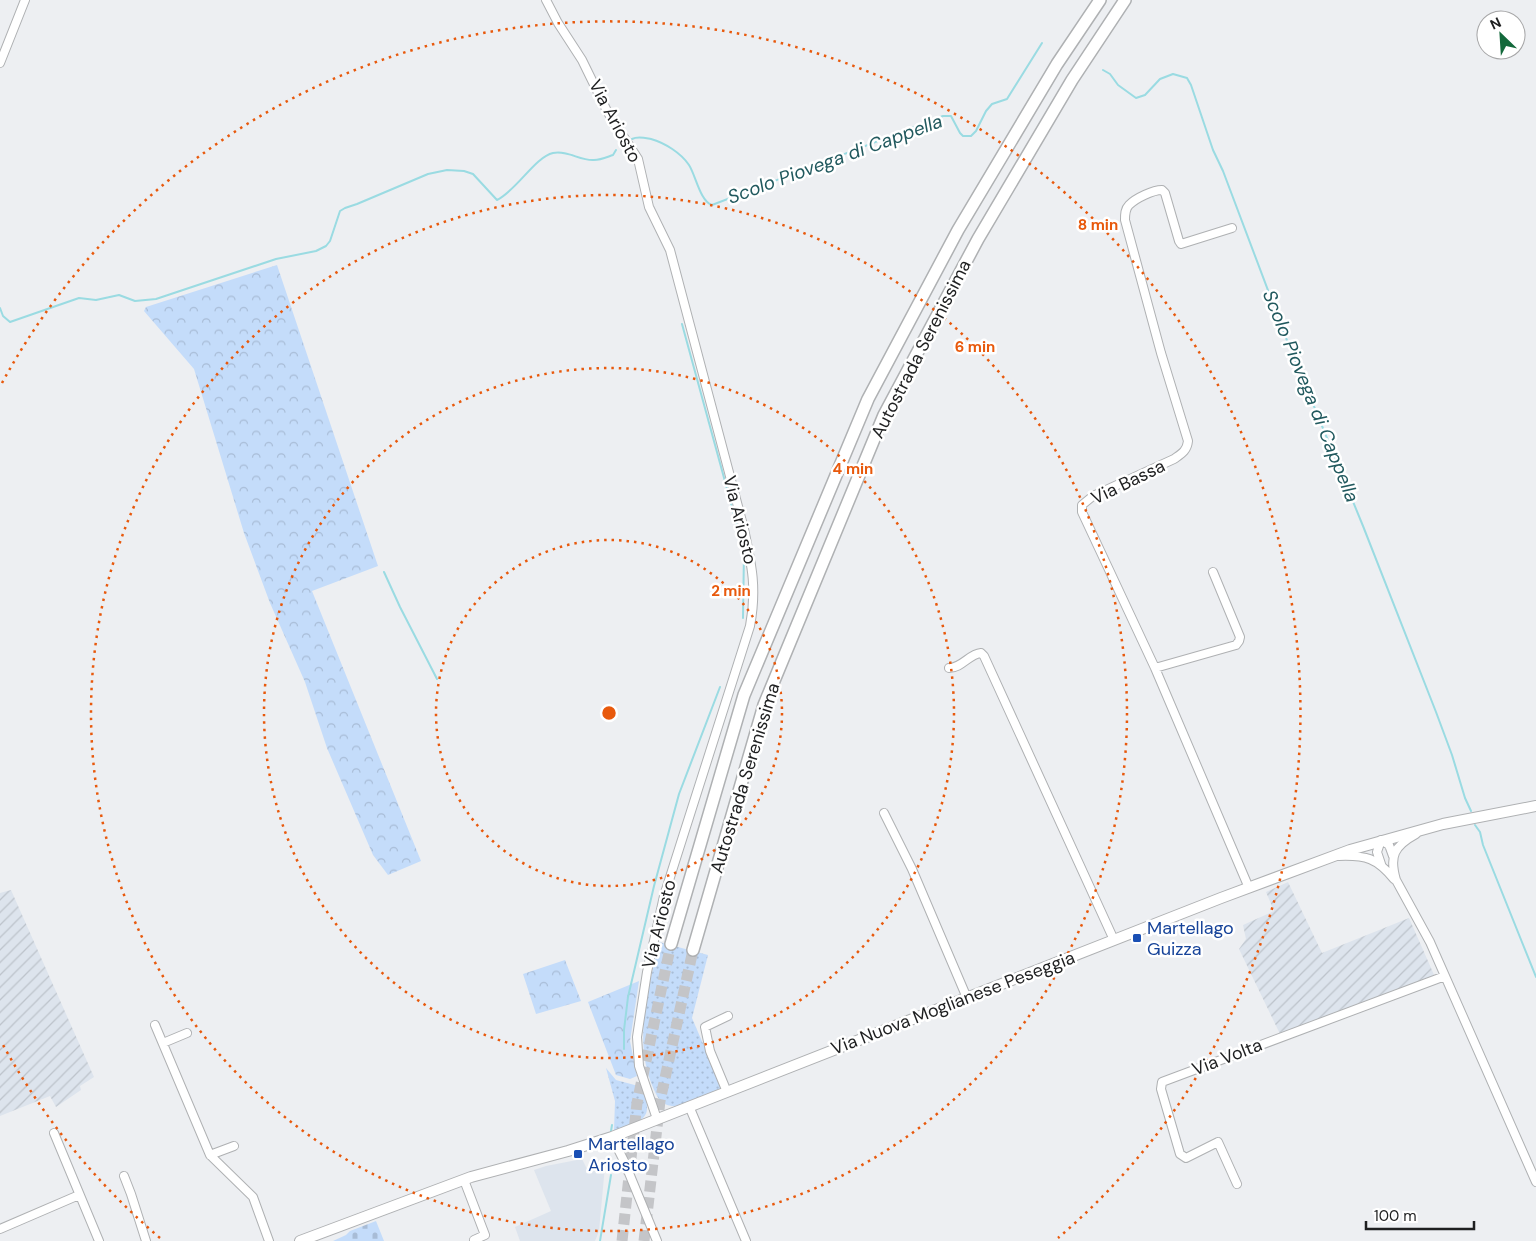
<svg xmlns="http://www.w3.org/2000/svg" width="1536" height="1241" font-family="'DM Sans',sans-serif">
<defs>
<pattern id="industrial-furrows" width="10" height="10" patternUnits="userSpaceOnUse" patternTransform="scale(1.25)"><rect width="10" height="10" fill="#dde4ed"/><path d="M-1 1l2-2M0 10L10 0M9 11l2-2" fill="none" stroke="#bdc3cb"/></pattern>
<pattern id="grass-dots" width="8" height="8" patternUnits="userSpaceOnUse" patternTransform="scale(1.25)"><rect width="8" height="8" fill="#c4dcfa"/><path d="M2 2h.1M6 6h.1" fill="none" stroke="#a8bcd6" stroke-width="1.8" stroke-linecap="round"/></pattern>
<pattern id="forest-crowns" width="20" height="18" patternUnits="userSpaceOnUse" patternTransform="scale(1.25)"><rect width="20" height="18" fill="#c4dcfa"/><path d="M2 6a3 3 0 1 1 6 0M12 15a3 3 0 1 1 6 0" fill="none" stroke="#a8bcd6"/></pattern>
<pattern id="cemetery-stones" width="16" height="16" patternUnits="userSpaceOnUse" patternTransform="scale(1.25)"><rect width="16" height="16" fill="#c4dcfa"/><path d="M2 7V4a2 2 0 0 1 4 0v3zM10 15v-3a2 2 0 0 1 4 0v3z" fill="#a8bcd6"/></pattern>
</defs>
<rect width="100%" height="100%" fill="#edeff2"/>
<path fill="#dde4ed" d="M582,1159L587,1169L605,1166L599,1231L595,1241H520L515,1227L551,1211L534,1170L546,1166Z"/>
<path fill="url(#industrial-furrows)" d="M1288,882L1322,953L1409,918L1435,977L1280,1034L1239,949L1246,939L1243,925L1274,911L1266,892Z
M11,890L94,1077L80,1086L81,1090L56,1107L50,1096L0,1116V893Z"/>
<path fill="url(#grass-dots)" d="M659,942L708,955L692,1018L722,1088C712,1092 680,1107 672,1106C660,1105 656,1095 652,1085C633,1038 649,989 659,942Z
M606,1068L616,1080L642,1087C655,1121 642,1120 614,1131L615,1101Z"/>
<path fill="url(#forest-crowns)" d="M277,265L378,566L312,591L421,861L388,875L373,855L327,748L305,682L270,603L244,533L194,369L144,311L146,307Z
M565,960L581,1001L536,1014L523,974Z
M639,981L630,1041L637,1076L630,1079L616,1075L588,1002Z"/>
<path fill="url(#cemetery-stones)" d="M376,1221L384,1241H333L346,1235L350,1231Z"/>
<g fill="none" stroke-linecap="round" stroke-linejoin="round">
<path stroke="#9adbe2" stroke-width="2" d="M1103,70L1110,74L1118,85L1136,98L1145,95L1160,79L1173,74L1187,78L1191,85L1213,150L1223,171L1286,338L1363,526L1436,712L1452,755L1465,798L1471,811
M632,139C638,136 645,138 651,139C665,143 681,153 689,165C696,176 700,201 712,205L943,116H951L960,133L963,136H971L976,131L986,111L992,104L1007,99L1042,43
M0,308L3,316L10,322L79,298L96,300L119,295L135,301L156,299L276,259L316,251L326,246L330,241L340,211L345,208L357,204L428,174L447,170L464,171L473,174L497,200C517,190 535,157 553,153C568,150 580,161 594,160C601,160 607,157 613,155L616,150
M682,324L744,551L743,618
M384,572L400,607L437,679
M1475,825L1480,832L1483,845L1536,977
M624,1049V1030L628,997L654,886L679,794L720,687
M611,1131L612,1125
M600,1241L611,1175"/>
<path stroke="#c4c5c8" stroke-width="11" stroke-dasharray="11 5.5" stroke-linecap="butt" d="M622,1241L637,1103L671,944
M644,1241L660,1101L693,950"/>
<g stroke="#afb1b3" stroke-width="10">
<path id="minor" d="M546,0L558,23L582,60L607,111L638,159L649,207L670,250L744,529C752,566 757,589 750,626L664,896L647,972L637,1037L639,1066L657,1119
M0,63L25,0
M1232,228L1181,244L1179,241L1165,193L1162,190C1153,190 1136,198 1129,205C1125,209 1125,214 1125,220L1161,353L1188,441C1187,451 1181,454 1174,459L1093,496L1082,505V512L1155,668L1249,888
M949,668C962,668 969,654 981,653L984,656L1114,940
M1155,668L1236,645L1239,641L1240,637L1213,572
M884,813L912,869L967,998
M1416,834C1394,846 1389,856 1396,880L1430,942L1536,1182
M1339,856C1366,855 1377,858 1394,879
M1381,864L1377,852L1381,840L1389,845L1393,856
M155,1025L210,1155L253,1197L269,1241
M163,1043L187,1033
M727,1092L710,1051L705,1027L728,1016
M689,1106L746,1241
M54,1133L99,1241
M612,1137L624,1161L657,1241
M210,1155L234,1146
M124,1176L131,1194L146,1241
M464,1180L485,1235L474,1240
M1237,1184L1218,1142L1186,1158L1180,1154L1161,1089L1162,1082L1445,976
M0,1229L79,1195"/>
</g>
<g stroke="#afb1b3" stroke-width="12">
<path id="major" d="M300,1241L471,1177L568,1151L612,1137L1221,898L1350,850L1443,824L1536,806"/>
</g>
<g stroke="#afb1b3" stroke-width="14">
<path id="highway" d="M671,944L744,695L868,399L958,230L1057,64L1100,0
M693,950L764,705L884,415L978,239L1072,80L1125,0"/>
</g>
<use href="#minor" stroke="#fff" stroke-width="8"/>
<use href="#major" stroke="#fff" stroke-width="10"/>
<use href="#highway" stroke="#fff" stroke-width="11"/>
</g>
<g fill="none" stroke="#e8590c" stroke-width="2.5" stroke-dasharray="2.5 5">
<circle cx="609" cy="713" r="173"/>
<circle cx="609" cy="713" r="345"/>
<circle cx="609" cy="713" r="518"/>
<path d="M160 1238A691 691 0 0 1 2 1043M2 383A691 691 0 1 1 1058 1238"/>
</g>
<g fill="#1a4fb4" stroke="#fff" stroke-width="2">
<rect x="1132" y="933" width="10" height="10" rx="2.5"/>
<rect x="573" y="1149" width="10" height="10" rx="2.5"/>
</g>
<g text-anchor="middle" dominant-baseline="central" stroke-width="5" stroke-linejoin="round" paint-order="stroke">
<g font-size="18" fill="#1e1f20" stroke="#fff">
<text transform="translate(615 121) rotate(62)">Via Ariosto</text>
<text transform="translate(921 349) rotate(-63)">Autostrada Serenissima</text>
<text transform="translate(1128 482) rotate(-26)">Via Bassa</text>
<text transform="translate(740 520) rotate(76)">Via Ariosto</text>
<text transform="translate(745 778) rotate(-73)">Autostrada Serenissima</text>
<text transform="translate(659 924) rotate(-76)">Via Ariosto</text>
<text transform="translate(953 1003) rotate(-21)">Via Nuova Moglianese Peseggia</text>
<text transform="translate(1227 1057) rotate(-21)">Via Volta</text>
</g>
<g font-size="18" fill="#164399" stroke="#fff" text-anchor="start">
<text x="1147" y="928">Martellago<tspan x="1147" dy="21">Guizza</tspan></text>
<text x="588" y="1144">Martellago<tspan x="588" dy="21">Ariosto</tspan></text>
</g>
<g font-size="19" font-style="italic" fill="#21595e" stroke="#fff">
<text transform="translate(835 159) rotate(-20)">Scolo Piovega di Cappella</text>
<text transform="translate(1311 396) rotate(68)">Scolo Piovega di Cappella</text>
</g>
</g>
<circle cx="609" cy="713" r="8" fill="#e8590c" stroke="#fff" stroke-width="2.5"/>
<g font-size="15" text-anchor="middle" font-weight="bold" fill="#e8590c" stroke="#fff" stroke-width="5" stroke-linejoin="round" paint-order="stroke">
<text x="1098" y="230">8 min</text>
<text x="975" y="352">6 min</text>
<text x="853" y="474">4 min</text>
<text x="731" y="596">2 min</text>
</g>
<g transform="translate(1501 35) rotate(335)"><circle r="24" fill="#ffffff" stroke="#a5a5a6"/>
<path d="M0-4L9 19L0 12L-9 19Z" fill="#13693b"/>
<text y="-8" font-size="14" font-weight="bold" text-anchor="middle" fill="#1e1f20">N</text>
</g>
<path d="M1366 1221v8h108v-8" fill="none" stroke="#1e1f20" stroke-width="2.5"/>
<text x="1374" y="1221" font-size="15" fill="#1e1f20" stroke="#ffffff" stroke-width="4" paint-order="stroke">100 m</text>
</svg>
